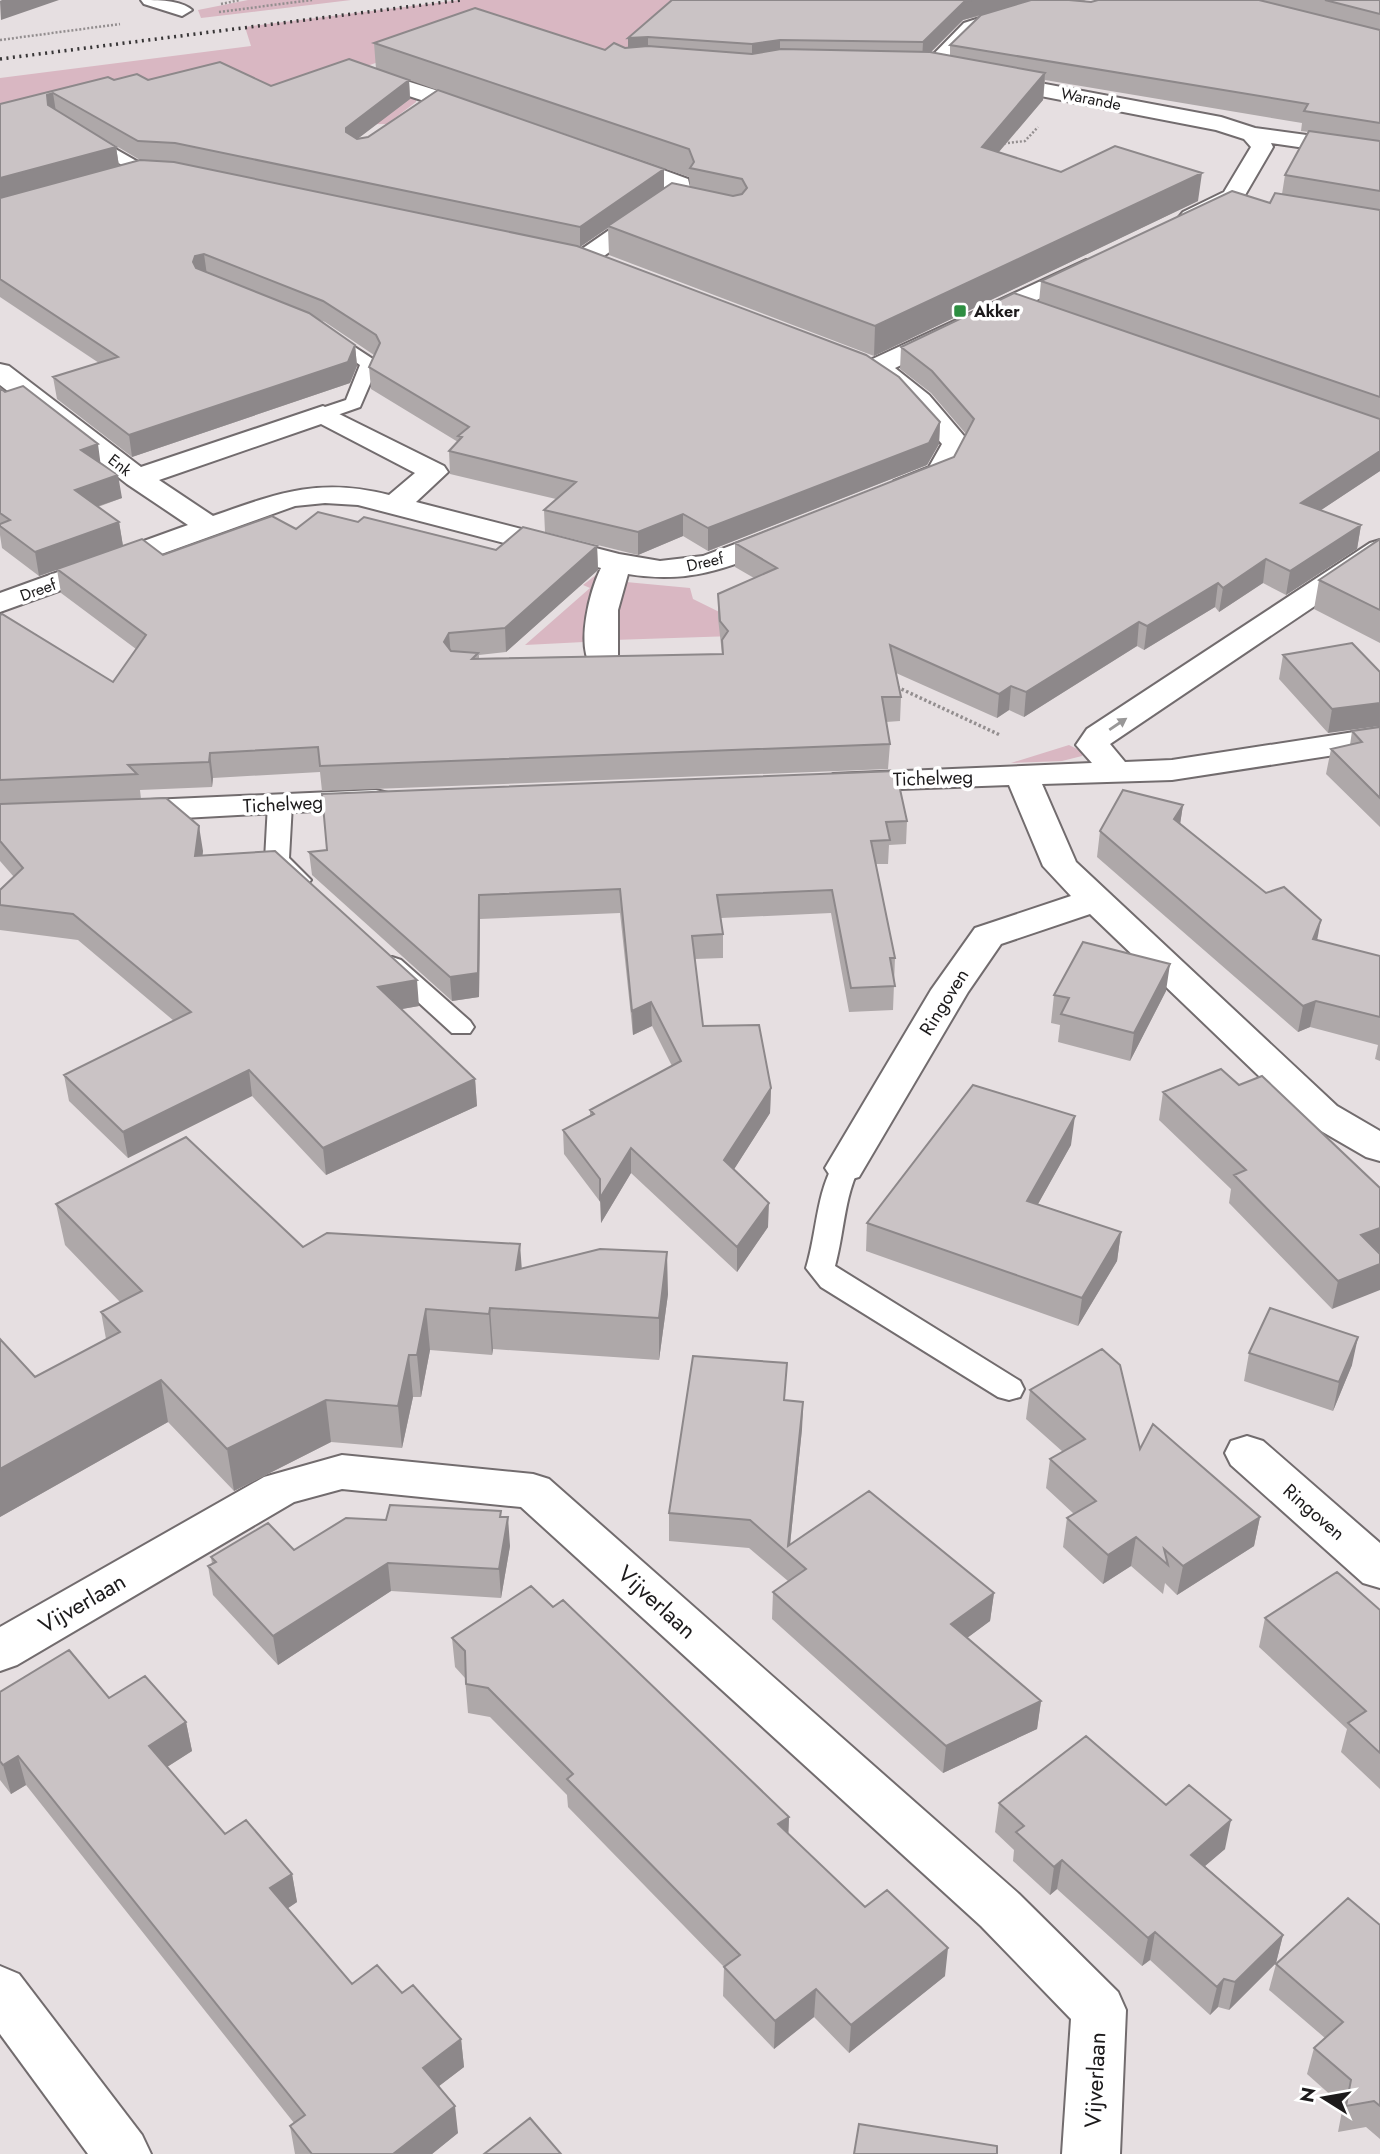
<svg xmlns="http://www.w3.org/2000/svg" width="1380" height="2154" font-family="Jost,sans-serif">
<rect width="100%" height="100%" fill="#e6dfe1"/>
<path fill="#d9b7c2" d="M248,0H351L201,18L198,10Z
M460,0H719L607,71L468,31L364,67L404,93L416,96V102L387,124L0,130V78L251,46L245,27Z
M596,575L592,636L584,642L525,645L590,588L583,585Z
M626,582L690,588L693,599L766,635L613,640L619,585Z
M1069,745L1083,752L1082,756L1062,761L1011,763Z"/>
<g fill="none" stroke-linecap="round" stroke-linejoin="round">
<g stroke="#726c6e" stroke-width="4">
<path id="service" d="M89,134L147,167L149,170L141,175L135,173L84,142L81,139Z
M327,329L379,363L360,407L323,420L314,414L316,410L346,400L360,365L321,338L318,334Z
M280,797L288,799L292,804L289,858L311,880L307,885H291L265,860L268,804L272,799Z
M392,957L401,960L470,1021L474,1027L470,1033H452L383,970L380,965L383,960Z
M845,1159L855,1162L859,1168C844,1198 844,1234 835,1266L1020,1381L1024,1389L1020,1397L1009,1400L998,1397L821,1287L806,1268C817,1233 816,1193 835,1162Z"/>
</g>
<g stroke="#726c6e" stroke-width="4">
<path id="minor" d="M141,0C157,0 181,0 192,10L182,16L144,4Z
M992,14L1002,20L999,24L978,31L936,74H922L918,70L922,66L964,23Z
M359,66L486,106L489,111L478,118L470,116L351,77L348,72Z
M992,74L1221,117L1255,128L1380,145V159L1271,143L1273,147L1241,202L1191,224L1183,222L1179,217L1183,212L1224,192L1251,147L1244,139L1216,130L984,85L981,80Z
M614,152L688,179L691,191L685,198L709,203L713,208L709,213L701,215L660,206L664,211L660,216L594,263H576L573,258L576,253L644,206H660L656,201L668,189L606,164L603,159Z
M1086,260L1095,262L1098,267L1095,272L895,368L929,395L970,443C964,453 959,469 951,477C940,488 909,497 894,493L890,487L894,481L929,467L942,444L900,397L866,374L862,368L866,362Z
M0,364L9,366L141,467L323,406L444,466L448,472L416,502L619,554L660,561L703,556L783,526L793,529L798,535L793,541C734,565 694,585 628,574L618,610V659L613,666L602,668L591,666C576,644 590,590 601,568L358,505L325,503L295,506L0,612V593L188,525L127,484L0,385ZM321,424L415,473L389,495C320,477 278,493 213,516L159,480Z
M1380,540V562L1110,744L1125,762L1172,760L1380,728V748L1172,780L1042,784L1076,862L1337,1106L1380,1131V1161L1366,1157L1309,1124L1090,914L1001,944L968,992L859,1177L845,1181L831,1177L825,1168L931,990L975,928L1071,896L1043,866L1009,785L845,791L833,788L828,781L833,774L1092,763L1076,745L1087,729L1370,543Z
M376,790L388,793L393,800L388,807L128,821L116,818L111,811L116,804L128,801Z
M1247,1436L1263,1441L1380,1543V1588L1363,1583L1231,1465L1225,1453L1231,1441Z
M342,1455L533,1474L549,1479L1019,1894L1118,1992L1126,2010L1120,2154H1062L1071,2019L981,1926L521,1507L342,1489L294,1502L17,1665L0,1671V1627L264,1477Z"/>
</g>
<g stroke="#726c6e" stroke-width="4">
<path id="tertiary" d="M0,1966L19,1974L142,2135L151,2154H88L0,2034Z"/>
</g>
<path stroke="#938e8f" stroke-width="2.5" stroke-dasharray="2 2" stroke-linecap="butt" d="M221,4L240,0
M219,12L312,0
M0,40L120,24
M1000,144L1025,141L1038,127"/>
<path stroke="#938e8f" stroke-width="3.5" stroke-dasharray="2.5 2.5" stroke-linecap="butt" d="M897,687L1000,735"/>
<use href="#service" fill="#fff" fill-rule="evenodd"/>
<use href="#minor" fill="#fff" fill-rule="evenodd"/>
<use href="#tertiary" fill="#fff" fill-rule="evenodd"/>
<path stroke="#383637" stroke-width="3.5" stroke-dasharray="2 4.5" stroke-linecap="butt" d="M0,59L461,0"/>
</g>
<path fill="#aea8a9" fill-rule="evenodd" d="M672,0H1086L1084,1L1091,2L1098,0H1380V471L1321,510L1361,525L1357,549L1286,595L1263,583L1219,612L1215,607L1144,650L1137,646L1024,717L1009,710L997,718L896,673L901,697L900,721L886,722L890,744L888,769L322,791L320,772L213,778L212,787L140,790L141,799L203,851L202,856L419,1006L401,1009L475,1079L477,1106L326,1175L252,1096L128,1158L69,1101L64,1075L174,1021L78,940L0,930V905L14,877L0,861V615L113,682L136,649L61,593L57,570L39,576L2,548L0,535V388L101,463L122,498L98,507L119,522L123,546L163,555L296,529L358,522L496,550L597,546L598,570L506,652L479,655V658L722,654L718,618V594L754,578L735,567V543L954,457L966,434L931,393L900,369L901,347L1039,302L1041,281L1270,203L1282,194L1285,175L1309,132L1301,131L1302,123L1045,80L1043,100L999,152L1061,172L1198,201L874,356L609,255L608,228L580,247L940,422L939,444L927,465L708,551L683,536L638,555L545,532L544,510L556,499L450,474L449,451L458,442L371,389L369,367L374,355L325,322L315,318L355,345L357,366L350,383L132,457L57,399L53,377L99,363L0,297V104L114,80H148L271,86L376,69L374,43L605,50L628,48V38ZM980,16L950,45V56L931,52L963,20ZM409,80L437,90L368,137L358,138L410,99ZM484,106L689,177L690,187L664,189ZM101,137L140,160L119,166L116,147Z
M1380,539V643L1314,609L1319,580Z
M1283,655L1380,672L1328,733L1279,679Z
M1380,727V827L1326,774L1331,749L1350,745L1352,731Z
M1183,805L1180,824L1318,940L1380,956V1061L1375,1059L1378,1045L1310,1027L1298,1032L1097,857L1100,831Z
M907,821L906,844L889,845L888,864H876L895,958L893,1010L849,1012L831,913L721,918L723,934V958L695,959L703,1026L771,1088L770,1113L734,1169L768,1227L737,1272L631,1173L601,1223V1203L564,1154L563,1130L590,1116V1110L672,1066L652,1026L633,1035L620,913L480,919L479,997L452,1001L312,875L309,852Z
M1166,991L1130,1061L1058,1042L1060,1025L1051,1023L1054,995Z
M1239,1085L1380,1188L1332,1309L1229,1203L1231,1189L1159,1120L1163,1092Z
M1071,1145L1038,1204L1121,1232L1117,1261L1078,1326L866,1251L867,1223Z
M56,1204L303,1247L522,1269L668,1294L659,1360L493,1349L492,1355L430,1350L421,1397H413L402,1448L331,1442L234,1491L168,1422L0,1517V1339L35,1377L106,1339L101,1312L120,1302L65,1245Z
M1249,1353L1352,1365L1333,1411L1244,1381Z
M1030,1390L1140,1449L1260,1517L1254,1546L1177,1595L1165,1583L1163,1594L1131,1566L1103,1584L1063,1547L1067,1518L1074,1514L1046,1488L1050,1459L1063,1452L1026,1419Z
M785,1400L803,1402L802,1429L790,1545L994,1593L990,1621L967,1638L1041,1701L1037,1729L943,1773L772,1619L773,1592L788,1581L749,1548L669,1541V1513Z
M501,1517L510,1546L501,1598L391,1591L278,1665L213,1595L208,1566L212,1564L211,1557L294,1550L386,1520Z
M553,1607L789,1817L788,1834L865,1907L945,1976L849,2053L814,2017L774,2049L723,1996L724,1967L568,1807L567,1795L490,1717L468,1713L465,1678L455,1667L452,1638Z
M1380,1610V1789L1341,1752L1347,1729L1259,1647L1265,1618Z
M0,1692L109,1698L186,1722L192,1751L167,1767L225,1834L292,1874L297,1902L288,1908L352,1984L402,1993L461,2039L464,2067L439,2086L458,2133L432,2154H295L290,2126L294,2123L26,1785L11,1794L0,1780Z
M999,1803L1166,1805L1225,1849L1205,1866L1283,1935L1276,1963L1229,2010L1218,2007L1210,2015L1150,1960L1142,1966L1057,1889L1050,1895L1013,1861L1014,1850L995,1832Z
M1380,1925V2139L1366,2127L1338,2132L1343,2106L1307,2074L1314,2048L1325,2038L1269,1990L1276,1964Z"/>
<path fill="#8d888a" d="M2,0H59L1,20L0,1Z
M971,0H1032L963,20L922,61L923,42L964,2Z
M648,37V55L628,57V38Z
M780,40V58L752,63V44Z
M1045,73L1043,100L980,174L982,147Z
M409,80L410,99L347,147L346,128Z
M53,93L56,112L51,124L47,95Z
M116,147L119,166L0,199V178Z
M664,169V189L580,247V227Z
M1202,173L1198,201L874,356L875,326Z
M204,254L207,275L198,277L193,262L195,256Z
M355,345L357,366L350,383L132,457L129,435Z
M940,422L939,444L927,465L708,551V528Z
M98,444L101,467L81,450Z
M1380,451V471L1297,526L1301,503Z
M118,475L122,498L78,513L75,490Z
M683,514V536L638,555V532Z
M119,522L123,546L39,576L35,552Z
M1361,525L1357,549L1286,595L1290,571Z
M597,546L598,570L506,652L505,628Z
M1266,559L1263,583L1219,612L1223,588Z
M1218,583L1215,607L1144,650L1147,626Z
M1139,622L1137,646L1024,717L1026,692Z
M449,633L451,657L444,642Z
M1011,686L1009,710L997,718L999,694Z
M1380,703V726L1328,733L1332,709Z
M210,753L213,778L212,787L209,762Z
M1183,805L1179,831L1174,819Z
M199,826L203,851L199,882L195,856Z
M479,895L480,919L479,997L452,1001L450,977Z
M1321,920L1316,946L1313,939Z
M1170,964L1166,991L1130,1061L1134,1033Z
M417,980L419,1006L380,1013L378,987Z
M1316,1001L1310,1027L1298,1032L1303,1006Z
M651,1002L652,1026L633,1035L632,1011Z
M249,1070L252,1096L128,1158L123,1132Z
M475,1079L477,1106L326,1175L323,1148Z
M771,1088L770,1113L724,1185V1160Z
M1075,1116L1071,1145L1024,1229L1027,1201Z
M631,1148V1173L601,1223L600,1198Z
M769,1203L768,1227L737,1272V1247Z
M1380,1228V1253L1361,1235Z
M1121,1232L1117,1261L1078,1326L1082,1298Z
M520,1244L523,1285L518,1312L516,1270Z
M667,1252L668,1294L659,1360V1318Z
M1380,1264V1290L1332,1309L1338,1281Z
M490,1308L493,1349L492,1355L489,1314Z
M426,1309L430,1350L421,1397L417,1355Z
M1358,1337L1352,1365L1333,1411L1339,1382Z
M409,1355L413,1397L402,1448L398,1406Z
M161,1380L168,1422L0,1517V1469Z
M326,1400L331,1442L234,1491L227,1449Z
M803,1402L802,1429L789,1554L788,1546Z
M508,1517L510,1546L501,1598L499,1569Z
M1260,1517L1254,1546L1177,1595L1183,1566Z
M1136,1537L1131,1566L1103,1584L1108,1555Z
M388,1563L391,1591L278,1665L273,1636Z
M994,1593L990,1621L948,1652L951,1624Z
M1041,1701L1037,1729L943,1773L946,1746Z
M186,1722L192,1751L156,1774L149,1746Z
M18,1756L26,1785L11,1794L3,1765Z
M789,1817L788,1845L778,1824Z
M1231,1820L1225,1849L1185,1883L1191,1855Z
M1062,1860L1057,1889L1050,1895L1054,1867Z
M292,1874L297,1902L275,1917L270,1888Z
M1155,1932L1150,1960L1142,1966L1148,1938Z
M1283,1935L1276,1963L1229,2010L1235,1982Z
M948,1948L945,1976L849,2053L851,2025Z
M1224,1979L1218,2007L1210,2015L1217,1987Z
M816,1989L814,2017L774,2049L775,2021Z
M461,2039L464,2067L426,2096L423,2068Z
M455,2106L458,2133L432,2154H393Z"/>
<path fill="#cac3c5" stroke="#8d888a" stroke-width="2" d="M672,0H971L964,2L923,42L780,40L752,44L648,37L628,38Z
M1031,0H1069L1091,2L1098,0H1259L1380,30V123L1304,111L1308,104L950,45L981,15Z
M1325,0H1380V14Z
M475,8L605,50L614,43L625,48L648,46L752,54L781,49L930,52L1045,73L982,147L1061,172L1115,146L1202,173L875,326L608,226L672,183L733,196L742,194L747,188L742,179L690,168L694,162L689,149L374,43Z
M349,59L409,80L346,128V132L357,139L368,137L438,90L664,169L580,227L175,143L138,141L53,93L47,95L48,105L116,147L0,178V104L108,77L114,80L137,74L148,80L220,62L271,86Z
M1309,131L1380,141V191L1285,175Z
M140,160L174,162L577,246L866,355L899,377L940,422L929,443L708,528L683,514L638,532L544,510L576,482L449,451L462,437L458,436L469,427L369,367L380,343L376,335L323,301L204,254L195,256L193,262L196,268L309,313L355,345L348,362L129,435L53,377L118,357L0,279V198Z
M1232,191L1270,203L1275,193L1380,210V397L1041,281Z
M1014,293L1380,419V451L1301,503L1361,525L1290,571L1266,559L1223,588L1218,583L1147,626L1139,622L1026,692L1011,686L999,694L890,645L901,697H882L890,744L320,766L318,747L210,753L209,762L128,765L137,774L0,780V615L2,614L113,682L146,635L57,569L142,539L163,555L272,516L296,529L318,512L358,522L364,517L496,550L523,527L597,546L505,628L449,633L444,642L451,651L478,653L472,659L723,654L722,640L728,631L720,621L718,594L777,568L735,543L954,457L974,419L932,371L901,347Z
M23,386L98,444L81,450L118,475L75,490L119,522L35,552L0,526V524L10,520L0,513V388L5,392Z
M1380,539V610L1319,580Z
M1352,643L1380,672V703L1332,709L1283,655Z
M1380,727V798L1331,749L1362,742L1352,731Z
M896,771L907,821L886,822L890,840L871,841L895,958H890L895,986L851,988L832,890L717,895L723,934L692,936L703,1026L759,1025L771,1088L724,1160L769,1203L737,1247L631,1148L600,1198V1179L563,1130L594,1114L590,1110L681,1061L651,1002L632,1011L620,889L479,895L478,973L450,977L309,852L327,850L322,794Z
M1123,790L1183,805L1174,819L1266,893L1284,887L1321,920L1313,939L1380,956V1017L1316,1001L1303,1006L1100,831Z
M166,798L199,826L195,856L275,851L417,980L378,987L475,1079L323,1148L249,1070L123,1132L64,1075L191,1012L73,914L0,905V890L23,868L0,841V804Z
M1083,942L1170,964L1134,1033L1061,1014L1069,998L1054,995Z
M1221,1069L1239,1085L1262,1076L1380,1188V1228L1361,1235L1380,1254V1264L1338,1281L1234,1175L1246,1170L1163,1092Z
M973,1085L1075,1116L1027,1201L1121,1232L1082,1298L867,1223Z
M186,1137L303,1247L327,1233L520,1244L516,1270L600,1249L667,1252L659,1318L490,1308L489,1314L426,1309L417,1355H409L398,1406L326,1400L227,1449L161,1380L0,1469V1339L35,1377L120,1332L101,1312L142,1291L56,1204Z
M1270,1308L1358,1337L1339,1382L1249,1353Z
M1102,1349L1120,1365L1140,1449L1153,1424L1260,1517L1183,1566L1164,1549L1168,1565L1136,1537L1108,1555L1067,1518L1096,1501L1050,1459L1085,1439L1030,1390Z
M693,1356L787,1363L784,1400L803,1402L788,1546L869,1491L994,1593L951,1624L1041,1701L946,1746L773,1592L806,1569L750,1520L669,1513Z
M390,1505L501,1511L500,1517H508L499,1569L388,1563L273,1636L208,1566L216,1562L211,1557L268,1523L294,1550L346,1518L386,1520Z
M1337,1572L1380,1610V1753L1348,1723L1366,1711L1265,1618Z
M531,1586L553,1607L563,1600L789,1817L778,1824L865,1907L887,1890L948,1948L851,2025L816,1989L775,2021L724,1967L740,1955L567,1779L573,1774L488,1688L466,1684L465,1651L452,1638Z
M69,1650L109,1698L145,1676L186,1722L149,1746L225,1834L246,1820L292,1874L270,1888L352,1984L377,1965L402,1993L413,1985L461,2039L423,2068L455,2106L393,2154H312L290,2126L305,2115L18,1756L3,1765L0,1761V1692Z
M1086,1736L1166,1805L1189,1785L1231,1820L1191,1855L1283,1935L1235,1982L1224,1979L1217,1987L1155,1932L1148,1938L1062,1860L1054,1867L1016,1832L1024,1826L999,1803Z
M1348,1898L1380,1925V2106L1374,2101L1346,2106L1351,2080L1314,2048L1343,2022L1276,1964Z
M530,2118L561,2154H484Z
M859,2124L997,2146V2154H854Z"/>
<defs><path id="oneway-solid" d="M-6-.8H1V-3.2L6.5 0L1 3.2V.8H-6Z" transform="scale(1.75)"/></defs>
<use fill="#999898" href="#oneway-solid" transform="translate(1118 724) rotate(-34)"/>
<rect fill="#2d8e41" stroke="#fff" stroke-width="2.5" x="953" y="304" width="14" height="14" rx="3.5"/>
<g text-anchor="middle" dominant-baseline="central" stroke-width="7" stroke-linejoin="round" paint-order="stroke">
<g font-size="16" fill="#1c1a1b" stroke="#fff">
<text transform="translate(1091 99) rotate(11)">Warande</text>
<text transform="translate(120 465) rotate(38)">Enk</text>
<text transform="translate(705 562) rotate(-13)">Dreef</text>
<text transform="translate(38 590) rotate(-20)">Dreef</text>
</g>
<g font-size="16" font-weight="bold" fill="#1c1a1b" stroke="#fff" text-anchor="start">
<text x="974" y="311">Akker</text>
</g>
<g font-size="19" fill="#1c1a1b" stroke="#fff">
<text transform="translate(933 778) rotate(-2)">Tichelweg</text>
<text transform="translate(283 804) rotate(-3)">Tichelweg</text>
<text transform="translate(944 1002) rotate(-58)">Ringoven</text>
<text transform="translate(1314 1512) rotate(41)">Ringoven</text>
</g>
<g font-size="23" fill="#1c1a1b" stroke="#fff">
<text transform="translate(657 1602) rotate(42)">Vijverlaan</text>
<text transform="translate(82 1603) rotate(-30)">Vijverlaan</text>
<text transform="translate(1095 2080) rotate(-87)">Vijverlaan</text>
</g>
</g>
<g transform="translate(1324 2098) rotate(281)" stroke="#ffffff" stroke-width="5" paint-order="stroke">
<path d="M0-5L12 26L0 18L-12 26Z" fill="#1c1a1b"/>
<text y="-10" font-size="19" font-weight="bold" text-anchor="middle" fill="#1c1a1b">N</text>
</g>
</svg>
